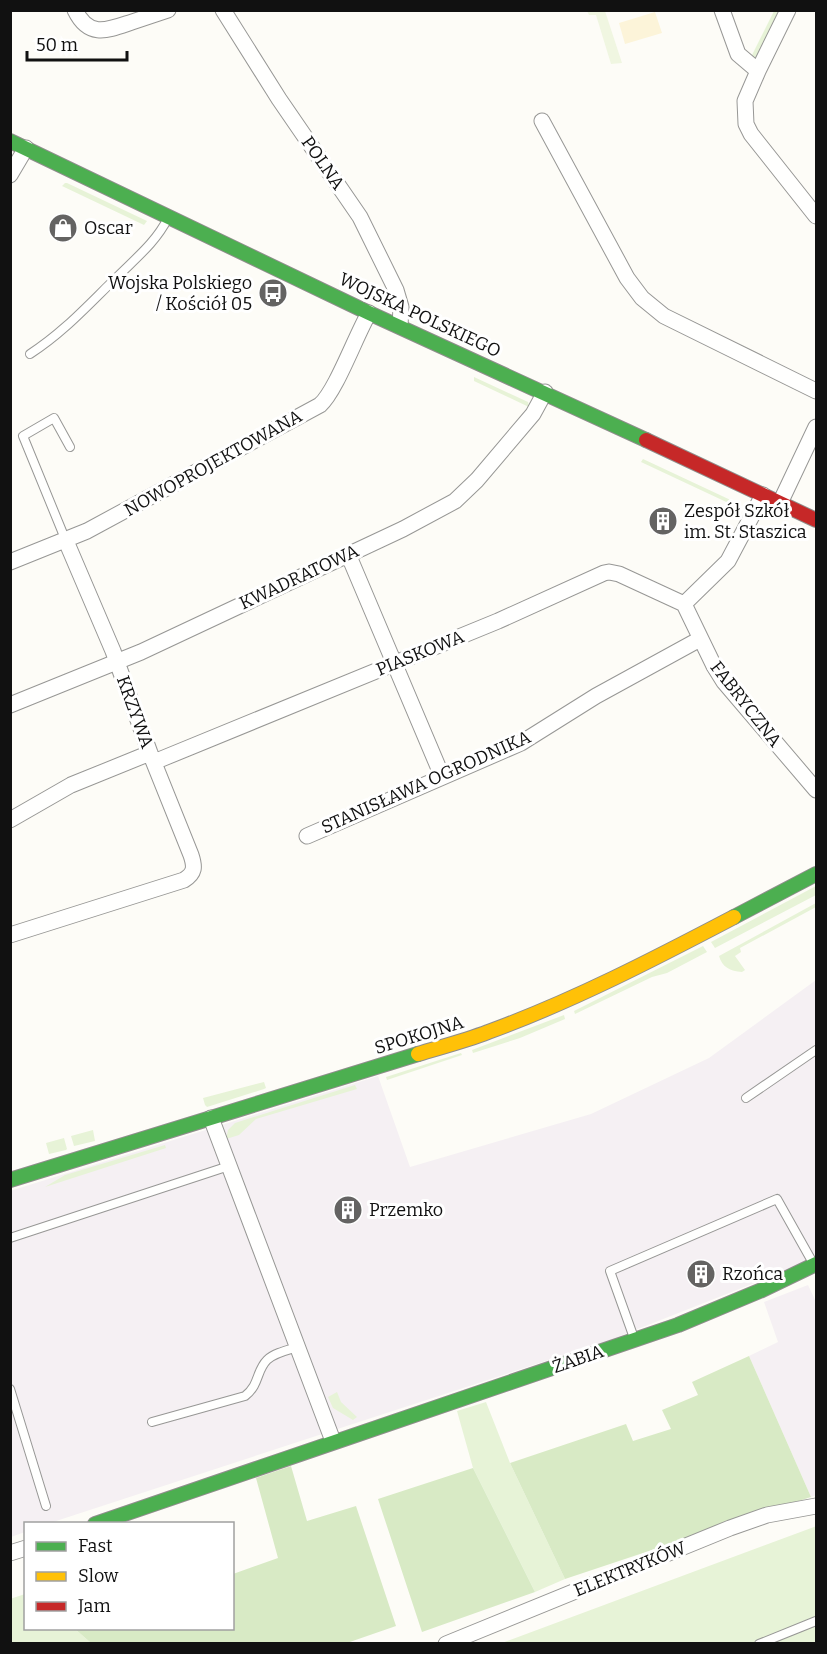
<svg xmlns="http://www.w3.org/2000/svg" width="827" height="1654" font-family="Bitter,serif">
<rect width="100%" height="100%" fill="#fdfcf7"/>
<path fill="#f5f0f3" d="M816,980V1257L803,1264L610,1340L50,1523L26,1524L25,1532L11,1537L10,1191L378,1076L410,1167L591,1114L709,1058Z
M808,1285L816,1302V1495L811,1497L749,1356L778,1342L764,1302Z"/>
<path fill="#e7f3d7" d="M774,11H781L757,58L751,57Z
M65,183H67L147,221L144,225L62,186Z
M474,377L528,402L529,407L474,381Z
M643,459L737,503V507L641,462Z
M816,886V895L715,948L711,942Z
M816,903V907L740,948L741,952L735,956L745,970L742,972C730,971 722,967 719,956Z
M703,946L707,952L667,973L652,977L575,1014L574,1011Z
M564,1015L565,1019L520,1038L473,1053L472,1050Z
M461,1053L462,1055L387,1080L386,1077Z
M264,1082L266,1088L264,1089L207,1107L205,1105L203,1098Z
M355,1085L357,1089L256,1119L239,1135L226,1139L228,1130L235,1123Z
M93,1130L95,1141L74,1146L71,1136Z
M64,1138L67,1149L66,1150L49,1154L46,1143Z
M165,1145L166,1148L45,1187L65,1175Z
M337,1392L341,1402L357,1417L353,1420L333,1408L328,1397Z
M486,1402L510,1463L565,1579L535,1592L473,1468L457,1411Z
M816,1526V1643L499,1644L814,1527Z
M25,1594L26,1628L75,1629L91,1643H11L10,1599Z"/>
<path fill="#d8eac5" d="M749,1356L811,1497L565,1579L510,1463L626,1424L633,1441L671,1429L662,1410L698,1395L692,1382Z
M291,1466L307,1521L356,1506L396,1626L344,1644L91,1643L75,1629L232,1628L233,1574L278,1558L256,1478Z
M473,1468L535,1592L422,1632L378,1499Z"/>
<path fill="#fcf4d9" d="M655,12L662,33L625,44L619,23Z"/>
<path fill="#f0f6e1" d="M587,11H605L622,63L611,64L596,15H589Z"/>
<g fill="none" stroke-linecap="round" stroke-linejoin="round">
<g stroke="#979795" stroke-width="10">
<path id="lane" d="M30,354C64,332 88,305 117,277C136,258 156,242 168,218
M66,541L23,436L54,418L70,447
M746,1098L816,1050
M10,1238L229,1166
M634,1338L610,1271L777,1199L813,1263
M10,1389L46,1506
M152,1422L245,1396C260,1384 256,1371 267,1360C274,1353 288,1350 298,1347
M759,1644L816,1621"/>
</g>
<g stroke="#979795" stroke-width="17">
<path id="street" d="M75,10C89,39 108,30 132,22C144,18 156,14 168,10
M223,10L279,99L360,217L396,290L401,307L400,326
M722,10L738,54L758,71
M788,10L758,71L745,101L746,124L751,134L816,216
M542,121L627,278L642,298L664,316L816,391
M10,175L26,148
M763,495L728,561L684,604L714,666L724,682L816,790
M780,503L816,427
M348,554L442,776
M10,562L87,531L320,405C336,391 356,335 369,313
M10,705L141,652L403,529L455,501L477,480L533,414L545,392
M154,762L498,621L604,573L609,572L619,574L684,604
M10,820L71,785L150,753
M307,836L521,743L596,696L700,639
M10,935L184,880C195,873 195,867 191,855L150,753L113,651L66,541
M211,1118L333,1441
M10,1553L26,1548
M446,1644L730,1528L767,1515L816,1506"/>
</g>
<g stroke="#8e8d8b" stroke-width="16">
<path id="fast" d="M10,141L369,313L646,440
M734,917L816,874
M10,1180L418,1054
M95,1524L678,1325L762,1290L816,1264"/>
</g>
<g stroke="#8e8d8b" stroke-width="16">
<path id="slow" d="M418,1054C441,1047 465,1041 488,1032C573,1001 654,959 734,917"/>
</g>
<g stroke="#8e8d8b" stroke-width="16">
<path id="jam" d="M646,440L816,520"/>
</g>
<use href="#lane" stroke="#fffffe" stroke-width="8"/>
<use href="#street" stroke="#fffffe" stroke-width="15"/>
<use href="#fast" stroke="#4caf50" stroke-width="14"/>
<use href="#slow" stroke="#ffc107" stroke-width="14"/>
<use href="#jam" stroke="#c62828" stroke-width="14"/>
</g>
<defs>
<g id="shop-disc" transform="scale(1.5)"><circle r="9.5" fill="#646362" stroke="#fff"/><path d="M-5-2.5h2.3a2.7 3.5 0 0 1 5.4 0H5L5.5 6h-11ZM-1.5-2.5h3a1.5 2.3 0 0 0-3 0Z" fill="#fff"/></g>
<g id="bus-disc" transform="scale(1.5)"><circle r="9.5" fill="#646362" stroke="#fff"/><path d="M-5-6H5V4H4V6H2V4H-2V6H-4V4H-5ZM-3.5-4V0h7V-4ZM-3.5 1.2v1.5H-2V1.2ZM2 1.2v1.5H3.5V1.2Z" fill="#fff"/></g>
<g id="building-disc" transform="scale(1.5)"><circle r="9.5" fill="#646362" stroke="#fff"/><path d="M-4-6H4V6H1V3H-1V6H-4ZM-2.5-4.3h1.7v1.8h-1.7ZM.8-4.3h1.7v1.8H.8ZM-2.5-1h1.7V.8h-1.7ZM.8-1h1.7V.8H.8Z" fill="#fff"/></g>
</defs>
<g fill-rule="evenodd">
<use href="#shop-disc" x="63" y="228"/>
<use href="#bus-disc" x="273" y="293"/>
<use href="#building-disc" x="663" y="521"/>
<use href="#building-disc" x="348" y="1210"/>
<use href="#building-disc" x="701" y="1274"/>
</g>
<g text-anchor="middle" dominant-baseline="central" stroke-width="6" stroke-linejoin="round" paint-order="stroke">
<g font-size="18" fill="#111" stroke="#fff">
<text transform="translate(323 163) rotate(55)">POLNA</text>
<text transform="translate(420 315) rotate(25)">WOJSKA POLSKIEGO</text>
<text transform="translate(213 463) rotate(-29)">NOWOPROJEKTOWANA</text>
<text transform="translate(299 577) rotate(-25)">KWADRATOWA</text>
<text transform="translate(420 653) rotate(-22)">PIASKOWA</text>
<text transform="translate(746 704) rotate(52)">FABRYCZNA</text>
<text transform="translate(135 712) rotate(70)">KRZYWA</text>
<text transform="translate(426 782) rotate(-24)">STANISŁAWA OGRODNIKA</text>
<text transform="translate(419 1035) rotate(-17)">SPOKOJNA</text>
<text transform="translate(578 1359) rotate(-19)">ŻABIA</text>
<text transform="translate(630 1569) rotate(-22)">ELEKTRYKÓW</text>
</g>
<g font-size="18" fill="#111" stroke="#fff" text-anchor="start">
<text x="84" y="228">Oscar</text>
<text x="252" y="283" text-anchor="end">Wojska Polskiego<tspan x="252" dy="21">/ Kościół 05</tspan></text>
<text x="684" y="511">Zespół Szkół<tspan x="684" dy="21">im. St. Staszica</tspan></text>
<text x="369" y="1210">Przemko</text>
<text x="722" y="1274">Rzońca</text>
</g>
</g>
<rect width="827" height="1654" fill="none" stroke="#111111" stroke-width="24"/>
<rect x="24" y="1522" width="210" height="108" fill="#ffffff" stroke="#a0a0a0" stroke-width="1.5"/>
<rect x="36" y="1542" width="30" height="9" fill="#4caf50" stroke="#a0a0a0" stroke-width="1.5"/>
<text x="78" y="1552" font-size="18" fill="#111111">Fast</text>
<rect x="36" y="1572" width="30" height="9" fill="#ffc107" stroke="#a0a0a0" stroke-width="1.5"/>
<text x="78" y="1582" font-size="18" fill="#111111">Slow</text>
<rect x="36" y="1602" width="30" height="9" fill="#c62828" stroke="#a0a0a0" stroke-width="1.5"/>
<text x="78" y="1612" font-size="18" fill="#111111">Jam</text>
<path d="M27 51v9h100v-9" fill="none" stroke="#111111" stroke-width="3"/>
<text x="36" y="51" font-size="18" fill="#111111" stroke="#ffffff" stroke-width="4.5" paint-order="stroke">50 m</text>
</svg>
